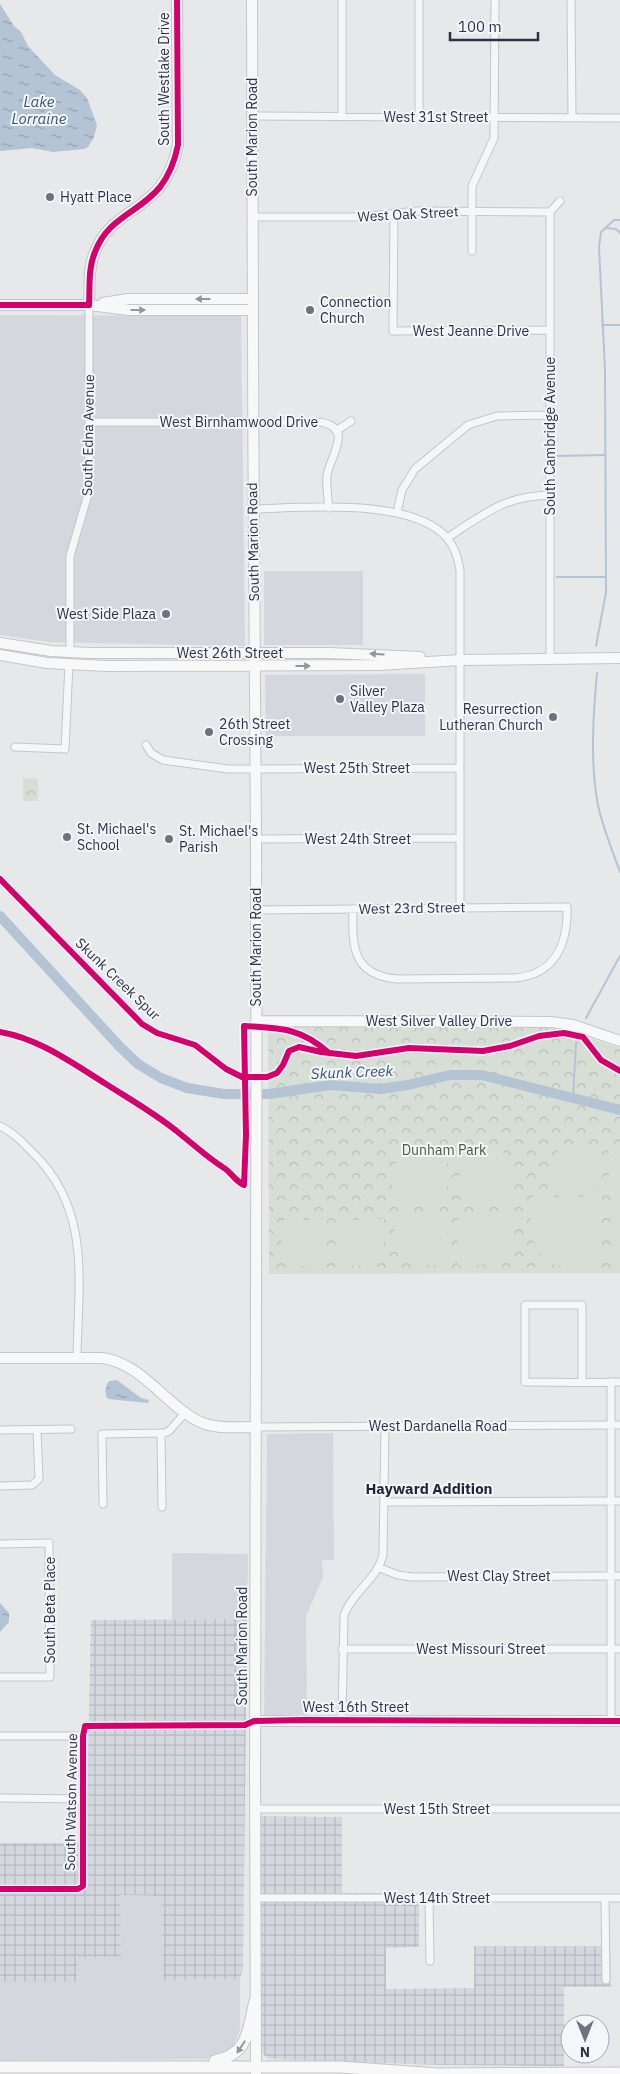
<svg xmlns="http://www.w3.org/2000/svg" width="620" height="2074" font-family="'IBM Plex Sans',sans-serif">
<defs>
<pattern id="industrial-grid" width="8" height="8" patternUnits="userSpaceOnUse" patternTransform="scale(1.25)"><rect width="8" height="8" fill="#d4d7dd"/><path d="M0 4h8M4 0v8" fill="none" stroke="#b6b9bf"/></pattern>
<pattern id="park-crowns" width="20" height="18" patternUnits="userSpaceOnUse" patternTransform="scale(1.25)"><rect width="20" height="18" fill="#d6ded6"/><path d="M2 6a3 3 0 1 1 6 0M12 15a3 3 0 1 1 6 0" fill="none" stroke="#b8bfb9"/></pattern>
<pattern id="water-ripples" width="26" height="14" patternUnits="userSpaceOnUse" patternTransform="scale(1.25)"><rect width="26" height="14" fill="#b4c4d5"/><path d="M2 4q2-2 4 0t4 0M15 11q2-2 4 0t4 0" fill="none" stroke="#93a0af"/></pattern>
</defs>
<rect width="100%" height="100%" fill="#e6e8ea"/>
<path fill="#d4d7dd" d="M0,315L241,316L245,646L49,642L0,635Z
M264,571H363V645H264Z
M425,674V736H266L265,675Z
M333,1433L334,1560H322L323,1577L306,1616L307,1716H264L267,1434Z
M172,1553L248,1554L247,1619H172Z
M119,1895L162,1896L163,1980L240,1979V2030L233,2047L229,2052L204,2059L0,2061V1982H77L78,1958L121,1956Z"/>
<path fill="url(#industrial-grid)" d="M247,1619L243,1969L240,1979L163,1980L162,1896L120,1895L121,1957L78,1958L77,1982H0V1843H86L91,1620Z
M257,1816L342,1817V1893H419V1947L386,1948V1989L474,1988V1946H610L611,1987H564V2066L439,2065L269,2059L264,2055L259,2049Z"/>
<path fill="url(#park-crowns)" d="M23,778L38,779V801H23Z
M268,1026H552L620,1048V1273L269,1274Z"/>
<path fill="#d6ded6" d="M620,1143V1190H612L609,1187V1144Z
M572,1144H598V1187L595,1190H551C551,1170 548,1149 572,1144Z
M447,1146V1196L444,1200H392C392,1150 396,1147 447,1146Z
M459,1146C510,1146 513,1150 513,1200H463L460,1197Z
M530,1197H599L602,1200V1270C539,1270 530,1260 530,1197Z
M617,1198H620V1270H614V1201Z
M513,1211C513,1262 509,1265 458,1265V1215L462,1212Z
M394,1212H444L447,1215L448,1266C397,1266 394,1262 394,1212Z
M384,1219C386,1263 382,1266 338,1266V1223L341,1220Z
M281,1220H324L327,1223V1266C284,1268 281,1264 281,1220Z"/>
<path fill="url(#water-ripples)" d="M0,4L14,26L21,32L28,46L55,75L80,90L87,98L97,125L94,137L88,147L84,149L53,152L32,148L0,151Z
M117,1380L141,1398L149,1400L148,1403L108,1399C104,1394 105,1386 109,1381Z
M0,1603L9,1613V1622L0,1632Z"/>
<g fill="none" stroke-linecap="round" stroke-linejoin="round">
<path stroke="#b4c4d5" stroke-width="2" d="M607,228L616,229L620,233
M602,325H620
M557,456L604,455
M557,577H606
M596,646L606,592L605,370L599,247L601,232L614,220H620
M597,673C593,716 590,763 598,805C603,828 612,850 620,872
M586,1018L620,956
M573,1098L576,1043"/>
<path stroke="#b4c4d5" stroke-width="10" d="M0,916L120,1047L138,1064L161,1078L187,1088L224,1094H269L330,1085L381,1089L408,1085L450,1075H482L620,1110"/>
<g stroke="#c4c6c8" stroke-width="9">
<path id="street" d="M342,0V117
M419,0V117
M571,0L572,117
M251,116L620,118
M550,212V659
M394,213L393,331L550,330
M252,217H360L417,211L550,212L560,201
M472,251V186L494,138L495,0
M89,422H319C356,427 329,457 327,476C326,486 328,498 329,508
M336,431L351,421
M252,509C303,508 412,497 447,538C455,547 458,558 460,570V908
M397,513L402,490L415,469L468,425L497,416L550,415
M447,538C484,514 504,496 550,495
M70,652V556L89,491V305
M146,745L151,753L163,760L228,769L460,768
M15,747L65,749L69,664
M256,839L460,838
M256,910L567,907C568,944 555,975 514,978L397,979C352,975 352,946 353,909
M0,1126C13,1132 23,1143 33,1153C92,1210 78,1283 77,1358
M582,1382V1305H525V1382C556,1382 588,1383 620,1382
M611,1382V1721
M255,1427L620,1425
M0,1430L71,1429
M161,1433L162,1507
M0,1486L32,1485L39,1479L37,1430
M385,1502L620,1501
M103,1504L102,1434L164,1433L169,1431L186,1412
M0,1544L49,1543L50,1677H0
M380,1568L398,1575L412,1577L620,1576
M342,1649H620
M342,1720L344,1615C353,1591 377,1580 383,1555L385,1426
M0,1736H83
M0,1798L83,1799
M254,1809H620
M0,1889H78L83,1886V1736L85,1726L245,1725L254,1721
M254,1898H620
M429,1898L430,1961
M605,1898L606,1980"/>
</g>
<g stroke="#c4c6c8" stroke-width="12">
<path id="secondary" d="M252,0C251,281 255,563 256,844C258,1254 253,1664 256,2074
M103,303L128,299H252
M0,305H89L129,310H252
M89,305C90,287 88,268 95,252C108,217 139,213 160,187C170,174 175,160 178,145L177,0
M0,643L51,651L90,653H330L420,657
M0,655L47,663L107,666L378,665L461,660L620,658
M256,1021L551,1022L573,1025L620,1041
M0,1358H102C144,1363 168,1410 205,1424C221,1429 239,1427 255,1427
M254,1721H620"/>
</g>
<g stroke="#c2c5c8" stroke-width="13">
<path id="primary" d="M215,2061C249,2054 248,2030 255,2001
M0,2067H340L438,2074
M436,2074L620,2073"/>
</g>
<use href="#street" stroke="#f5f6f7" stroke-width="7"/>
<use href="#secondary" stroke="#f8f8f8" stroke-width="10"/>
<use href="#primary" stroke="#f8f8f8" stroke-width="11"/>
<g stroke="#f4f6f9" stroke-width="9">
<path id="cycleway" d="M0,305H89C90,287 88,268 95,252C108,217 139,213 160,187C170,174 175,160 178,145L177,0
M0,879L142,1024L157,1033L195,1045L226,1069L242,1077H267L277,1073L283,1065L289,1051L299,1047L321,1052L356,1056L409,1048L483,1051L510,1046L539,1036L564,1033L583,1037L601,1060L620,1071
M0,1032C40,1039 72,1063 106,1084C131,1100 156,1114 179,1133C194,1145 208,1158 224,1168C231,1172 235,1181 244,1185L246,1135L244,1026C281,1028 301,1028 329,1053
M0,1889H78L83,1886V1736L85,1726L245,1725L254,1721L303,1720L620,1721"/>
</g>
<use href="#cycleway" stroke="#d6006c" stroke-width="6"/>
</g>
<defs><path id="oneway-solid" d="M-6-.8H1V-3.2L6.5 0L1 3.2V.8H-6Z" transform="scale(1.25)"/></defs>
<g fill="#92969e">
<use href="#oneway-solid" transform="translate(203 299) rotate(-180)"/>
<use href="#oneway-solid" transform="translate(138 310)"/>
<use href="#oneway-solid" transform="translate(377 654) rotate(-176)"/>
<use href="#oneway-solid" transform="translate(303 666)"/>
<use href="#oneway-solid" transform="translate(241 2047) rotate(123)"/>
</g>
<g fill="#6c737f" stroke="#f4f6f9" stroke-width="2">
<circle cx="50" cy="197" r="5"/>
<circle cx="310" cy="310" r="5"/>
<circle cx="166" cy="614" r="5"/>
<circle cx="340" cy="699" r="5"/>
<circle cx="553" cy="717" r="5"/>
<circle cx="209" cy="732" r="5"/>
<circle cx="67" cy="837" r="5"/>
<circle cx="169" cy="839" r="5"/>
</g>
<g text-anchor="middle" dominant-baseline="central" stroke-width="4" stroke-linejoin="round" paint-order="stroke">
<g font-size="14" fill="#2b3445" stroke="#f4f6f9">
<text transform="translate(164 79) rotate(-90)">South Westlake Drive</text>
<text x="436" y="117">West 31st Street</text>
<text transform="translate(252 137) rotate(-90)">South Marion Road</text>
<text transform="translate(408 214) rotate(-3)">West Oak Street</text>
<text x="471" y="331">West Jeanne Drive</text>
<text x="239" y="422">West Birnhamwood Drive</text>
<text transform="translate(88 435) rotate(-89)">South Edna Avenue</text>
<text transform="translate(550 436) rotate(-90)">South Cambridge Avenue</text>
<text transform="translate(253 542) rotate(-91)">South Marion Road</text>
<text x="230" y="653">West 26th Street</text>
<text x="357" y="768">West 25th Street</text>
<text x="358" y="839">West 24th Street</text>
<text transform="translate(412 908) rotate(-1)">West 23rd Street</text>
<text transform="translate(256 947) rotate(-90)">South Marion Road</text>
<text transform="translate(118 979) rotate(44)">Skunk Creek Spur</text>
<text x="439" y="1021">West Silver Valley Drive</text>
<text x="438" y="1426">West Dardanella Road</text>
<text x="499" y="1576">West Clay Street</text>
<text transform="translate(50 1610) rotate(-90)">South Beta Place</text>
<text transform="translate(242 1646) rotate(-90)">South Marion Road</text>
<text x="481" y="1649">West Missouri Street</text>
<text x="356" y="1707">West 16th Street</text>
<text transform="translate(71 1802) rotate(-89)">South Watson Avenue</text>
<text x="437" y="1809">West 15th Street</text>
<text x="437" y="1898">West 14th Street</text>
</g>
<g font-size="14" fill="#2b3445" stroke="#f4f6f9" text-anchor="start">
<text x="60" y="197">Hyatt Place</text>
<text x="320" y="302">Connection<tspan x="320" dy="16">Church</tspan></text>
<text x="156" y="614" text-anchor="end">West Side Plaza</text>
<text x="350" y="691">Silver<tspan x="350" dy="16">Valley Plaza</tspan></text>
<text x="543" y="709" text-anchor="end">Resurrection<tspan x="543" dy="16">Lutheran Church</tspan></text>
<text x="219" y="724">26th Street<tspan x="219" dy="16">Crossing</tspan></text>
<text x="77" y="829">St. Michael's<tspan x="77" dy="16">School</tspan></text>
<text x="179" y="831">St. Michael's<tspan x="179" dy="16">Parish</tspan></text>
</g>
<g font-size="14" fill="#3f6138" stroke="#f4f6f9">
<text x="444" y="1150">Dunham Park</text>
</g>
<g font-size="15" font-style="italic" fill="#34527a" stroke="#f4f6f9">
<text x="39" y="101">Lake<tspan x="39" dy="17">Lorraine</tspan></text>
<text transform="translate(352 1072) rotate(-2)">Skunk Creek</text>
</g>
<g font-size="15" font-weight="bold" fill="#1d2536" stroke="#f4f6f9">
<text x="429" y="1488">Hayward Addition</text>
</g>
</g>
<g transform="translate(585 2039) rotate(180)"><circle r="24" fill="#f4f6f9" stroke="#a4a8b1"/>
<path d="M0-4L9 19L0 12L-9 19Z" fill="#6c737f"/>
<text y="-8" font-size="14" font-weight="bold" text-anchor="middle" fill="#2b3445">N</text>
</g>
<path d="M450 32v8h88v-8" fill="none" stroke="#2b3445" stroke-width="2.5"/>
<text x="458" y="32" font-size="15" fill="#2b3445" stroke="#f4f6f9" stroke-width="4" paint-order="stroke">100 m</text>
</svg>
